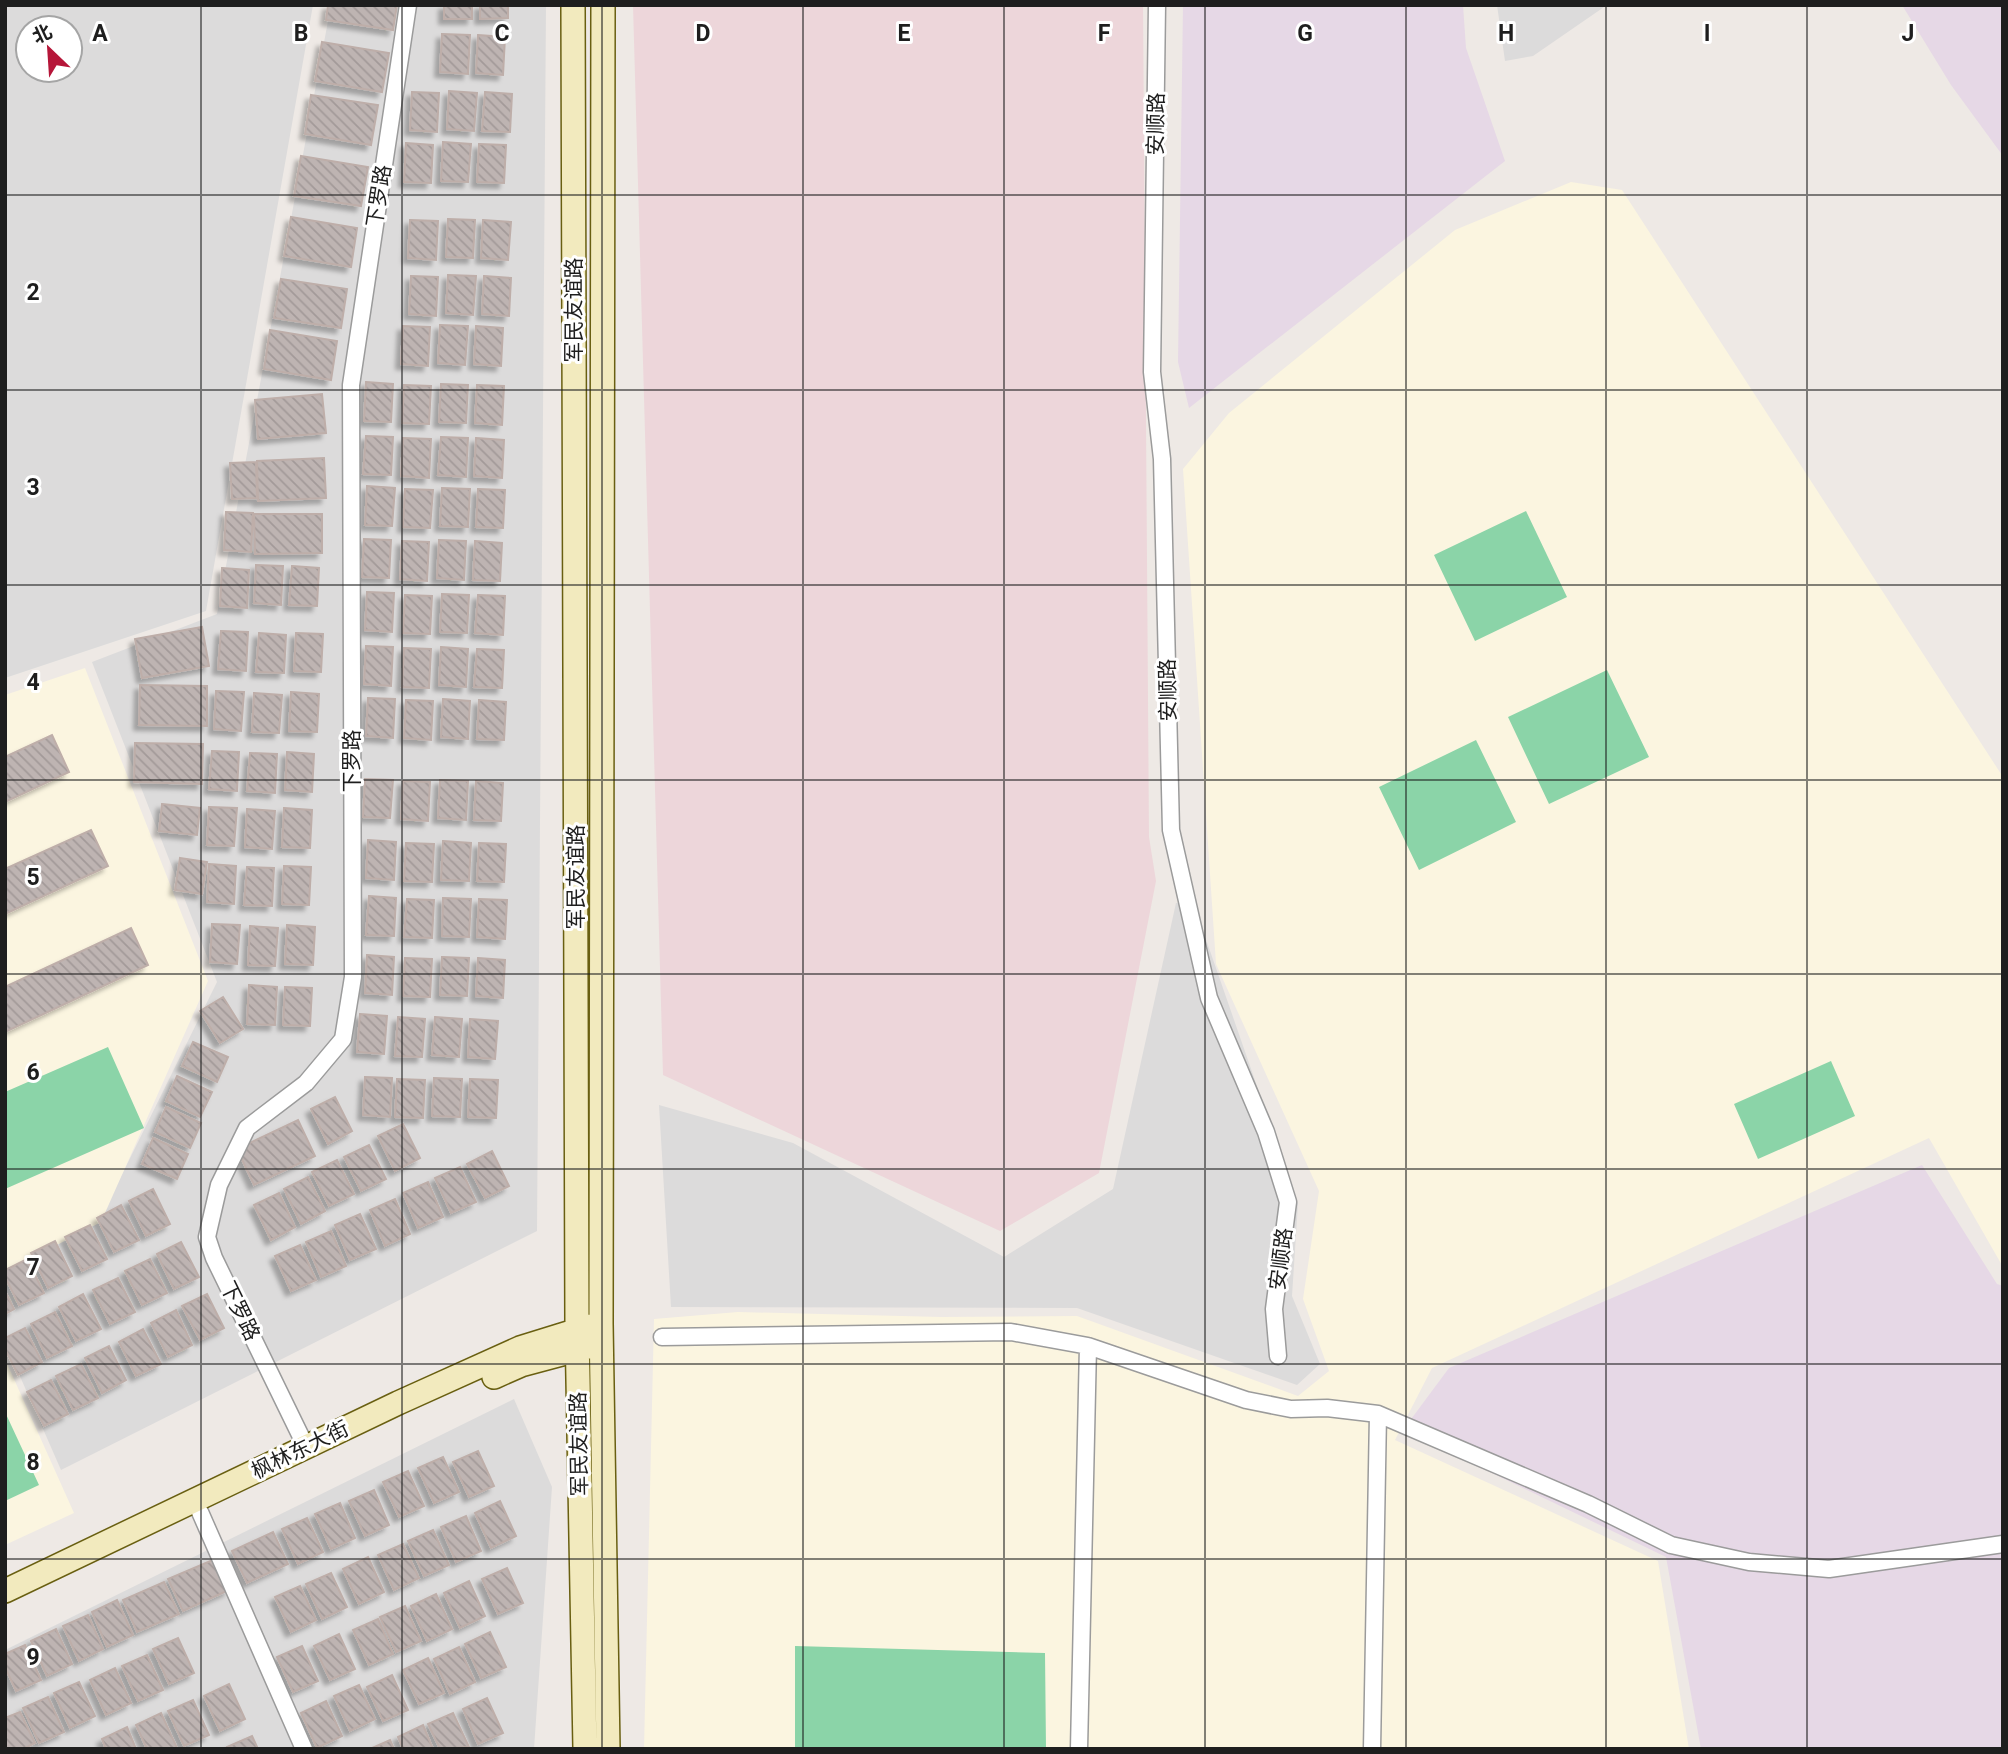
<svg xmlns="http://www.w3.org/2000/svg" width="2008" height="1754" font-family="Roboto,'Noto Sans SC',sans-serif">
<defs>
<pattern id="building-back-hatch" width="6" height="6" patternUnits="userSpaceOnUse" patternTransform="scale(1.75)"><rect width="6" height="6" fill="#beb4b2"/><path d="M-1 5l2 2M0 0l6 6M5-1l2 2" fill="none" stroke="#a39a99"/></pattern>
<filter id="shadow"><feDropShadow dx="-5" dy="5" stdDeviation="2" flood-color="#0004"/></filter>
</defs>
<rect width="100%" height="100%" fill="#eee9e5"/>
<path fill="#dcdbdb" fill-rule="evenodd" d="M5,5H313L206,611L5,678ZM28,28H70V70H28Z
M331,5H546L537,1231L61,1470L5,1342V1276L100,1219L217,982L92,662L217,614Z
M1497,5H1607L1533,56L1505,61Z
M1193,902L1298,1204L1292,1296L1320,1364L1297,1385L1077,1308L671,1307L659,1105L793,1143L1004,1257L1113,1189L1176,903Z
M514,1399L552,1487L534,1749H5V1650Z"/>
<path fill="#edd6da" d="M633,5H1143L1149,837L1156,881L1099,1173L1000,1231L663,1075Z"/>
<path fill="#e6d8e6" d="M1183,5H1463L1466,48L1505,161L1189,408L1178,362Z
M1902,5H2003V156L1951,85Z
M1922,1165L1997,1284L2003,1286V1749H1701L1666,1557L1403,1430L1449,1368Z"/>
<path fill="#fbf5e0" d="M1571,182L1622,190L2003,777V1267L1929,1138L1432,1368L1395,1440L1658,1561L1689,1749H644L654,1319L738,1312L941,1317L1077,1316L1298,1396L1329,1371L1303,1299L1319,1191L1216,964L1183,469L1229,413L1455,230Z
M85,668L208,981L101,1222L5,1272V695Z
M5,1359L74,1513L5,1545Z"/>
<path fill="#8bd4a8" d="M1526,511L1567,597L1475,641L1434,555Z
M1607,670L1649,757L1549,804L1508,717Z
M1476,740L1516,822L1419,870L1379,787Z
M108,1047L144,1128L5,1189V1092Z
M1831,1061L1855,1116L1758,1159L1734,1104Z
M5,1412L39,1485L5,1501Z
M795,1646L1045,1653L1046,1749H795Z"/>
<path fill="url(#building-back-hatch)" stroke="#beaea9" stroke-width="2" filter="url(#shadow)" d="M328,5H397L393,30L326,20Z
M444,5H472V19H444Z
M480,5H508V18L480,19Z
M442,34L470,35L468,74L440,72Z
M478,35L505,37L503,75L476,73Z
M322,42L389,53L382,92L315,81Z
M449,91L477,93L474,131L447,129Z
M412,92L439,93L437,132L410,130Z
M485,92L512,94L510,132L482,131Z
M311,95L378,105L371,145L305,134Z
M443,142L471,144L468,182L441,181Z
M406,143L433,145L431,183L404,182Z
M479,144L506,145L504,183L477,182Z
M301,156L368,167L361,206L294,196Z
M291,217L357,228L351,267L284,256Z
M448,219L475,220L473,258L446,257Z
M410,220L438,221L436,260L408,258Z
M483,220L511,222L508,260L481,258Z
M448,275L476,276L473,315L446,313Z
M411,276L438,277L436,316L409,314Z
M484,276L511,278L509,316L482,314Z
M281,279L347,289L341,328L274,318Z
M440,325L468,326L465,365L438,363Z
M403,326L430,327L428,366L401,364Z
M476,326L503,328L501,366L474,364Z
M270,330L337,341L331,380L264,369Z
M366,382L393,384L391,422L364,421Z
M441,384L468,385L466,423L439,422Z
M404,385L431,386L429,424L402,423Z
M477,385L504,386L502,425L475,423Z
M322,394L326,433L258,439L255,400Z
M366,436L393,437L391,475L363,474Z
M441,437L468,438L466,477L438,475Z
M403,438L431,439L429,478L401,476Z
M476,438L504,440L502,478L474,476Z
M324,458L326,498L258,501L257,461Z
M256,462L257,498L232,499L230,463Z
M367,486L395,488L392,526L365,525Z
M442,488L470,489L468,527L440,526Z
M405,489L433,490L430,528L403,527Z
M478,489L505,490L503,528L476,527Z
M226,512L253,513L251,552L224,550Z
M254,514H322V553L255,554Z
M364,539L391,540L389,578L362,577Z
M439,540L466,541L464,580L437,578Z
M402,541L429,542L427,581L400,579Z
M475,541L502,543L500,581L473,580Z
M256,565L283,566L281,605L254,603Z
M292,566L319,568L317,606L289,605Z
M222,568L249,570L247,608L220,606Z
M367,592L394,593L392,632L365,630Z
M442,594L469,595L467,633L440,632Z
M405,595L432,596L430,634L403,633Z
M478,595L505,596L503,635L475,633Z
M202,627L209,666L142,678L135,639Z
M221,631L248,632L246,671L218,669Z
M259,633L286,635L284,673L256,672Z
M296,633L323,634L321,672L294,671Z
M366,646L393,647L391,686L364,684Z
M441,647L468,649L466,687L439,685Z
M404,648L431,649L429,688L402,687Z
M477,649L504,650L502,688L474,687Z
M140,685L207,686V726L139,725Z
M216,691L244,692L241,731L214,729Z
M291,692L319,694L317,732L289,731Z
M254,693L282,695L279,733L252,732Z
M368,698L395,699L393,738L366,736Z
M443,699L470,701L468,739L441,737Z
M406,700L433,701L431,740L404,738Z
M479,700L506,702L504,740L477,739Z
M52,735L69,772L5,802V757Z
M135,743L203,744L202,784L134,782Z
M212,751L239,752L237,791L209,789Z
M287,752L314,754L312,792L285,790Z
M250,753L277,754L275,793L247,791Z
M365,779L393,780L390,818L363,817Z
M440,780L468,781L466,820L438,818Z
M403,781L430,782L428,821L401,819Z
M476,781L503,783L501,821L474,820Z
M162,804L200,808L197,835L159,831Z
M209,807L237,808L234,846L207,845Z
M284,808L312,810L310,848L282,847Z
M247,809L275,811L272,849L245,847Z
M91,830L108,866L5,914V869Z
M368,840L396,842L394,880L366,878Z
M443,841L471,843L469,881L441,880Z
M406,843L434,844L432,882L404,881Z
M479,843L506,844L504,882L477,881Z
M180,858L207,862L202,894L175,890Z
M209,864L236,866L234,904L207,902Z
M284,866L311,867L309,905L282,904Z
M247,867L274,868L272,906L244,905Z
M369,896L396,898L394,936L366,935Z
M443,898L471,899L469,937L442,936Z
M407,899L434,900L432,938L404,937Z
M479,899L507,900L505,939L477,937Z
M212,924L240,925L237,964L210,962Z
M287,925L315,927L313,965L285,964Z
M250,926L278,928L275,966L248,965Z
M131,928L148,965L5,1032V987Z
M367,955L394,957L392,995L365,993Z
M442,957L469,958L467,996L440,995Z
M405,958L432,959L430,997L403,996Z
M478,958L505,960L503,998L476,996Z
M249,985L277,987L275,1025L247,1024Z
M285,987L312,988L310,1026L283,1025Z
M223,997L243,1029L220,1043L200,1011Z
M360,1014L387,1016L384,1054L357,1052Z
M398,1017L425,1019L422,1057L395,1056Z
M435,1017L462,1019L459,1057L432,1055Z
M470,1019L498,1021L495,1059L468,1057Z
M193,1042L228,1057L217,1082L182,1066Z
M177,1076L212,1092L200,1117L166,1101Z
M365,1077L392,1078L390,1117L363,1115Z
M434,1078L462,1079L460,1117L432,1116Z
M397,1079L425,1080L423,1118L395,1117Z
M470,1079L498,1080L496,1118L468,1117Z
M335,1097L352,1131L328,1144L311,1109Z
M166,1107L201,1123L190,1148L155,1132Z
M298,1120L315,1156L254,1185L237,1149Z
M403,1124L420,1158L395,1171L378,1136Z
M153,1138L188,1154L177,1179L142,1164Z
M369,1145L386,1179L361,1191L344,1157Z
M492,1151L509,1186L485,1198L467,1164Z
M337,1160L354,1194L329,1206L312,1172Z
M460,1167L476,1202L451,1213L435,1178Z
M308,1177L325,1211L301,1224L284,1189Z
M428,1182L443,1217L418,1228L403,1193Z
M153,1189L170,1224L146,1236L129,1201Z
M279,1193L295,1227L271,1240L254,1205Z
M395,1199L410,1234L385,1246L370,1210Z
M121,1205L139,1240L114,1252L97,1218Z
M360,1214L376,1249L350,1260L335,1225Z
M90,1225L107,1259L82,1271L65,1237Z
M331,1231L346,1266L321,1277L306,1242Z
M55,1241L72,1276L48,1288L31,1253Z
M181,1242L199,1277L174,1289L157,1254Z
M300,1245L316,1280L291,1291L275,1256Z
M27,1259L44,1293L19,1305L5,1277V1270Z
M150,1259L167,1293L142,1305L125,1271Z
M118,1278L135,1312L110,1324L93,1290Z
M5,1291L14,1309L5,1314Z
M83,1294L101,1329L76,1341L59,1307Z
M207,1294L224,1328L200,1340L182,1306Z
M176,1310L192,1345L168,1357L151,1323Z
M55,1312L72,1346L47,1358L31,1324Z
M25,1328L42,1362L18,1375L5,1349V1338Z
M143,1329L161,1364L136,1376L119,1342Z
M109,1346L126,1380L102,1393L85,1358Z
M81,1364L98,1398L73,1410L56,1376Z
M51,1380L68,1414L44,1426L27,1392Z
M478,1451L494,1486L469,1497L453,1462Z
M443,1457L459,1492L434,1503L418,1468Z
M408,1471L424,1506L399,1517L383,1482Z
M374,1490L389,1525L365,1536L349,1501Z
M500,1501L516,1536L491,1548L475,1513Z
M340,1503L355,1538L331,1549L315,1514Z
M466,1516L481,1551L456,1562L441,1527Z
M307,1518L323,1552L298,1564L282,1529Z
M433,1530L449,1565L424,1576L408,1541Z
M273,1532L288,1564L247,1583L232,1551Z
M403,1544L419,1578L394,1590L378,1555Z
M368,1557L384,1592L359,1604L343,1569Z
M215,1559L229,1590L183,1611L168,1579Z
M507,1568L523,1603L498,1614L482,1579Z
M331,1573L347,1607L322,1619L306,1584Z
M469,1581L485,1616L460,1628L444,1593Z
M164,1582L179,1614L137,1632L123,1600Z
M300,1586L316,1620L291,1632L275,1597Z
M436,1594L452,1629L427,1641L411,1606Z
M117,1600L133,1635L107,1647L92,1612Z
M405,1606L421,1641L396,1652L380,1617Z
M88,1615L103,1649L79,1661L63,1626Z
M378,1619L393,1654L369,1665L353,1630Z
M56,1629L72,1664L47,1676L31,1641Z
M490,1632L506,1667L481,1678L465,1644Z
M339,1634L355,1669L330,1680L314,1646Z
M178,1638L194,1673L169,1684L153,1649Z
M25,1645L41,1680L16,1691L5,1667V1654Z
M302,1646L318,1681L293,1692L277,1657Z
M459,1647L475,1682L450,1694L434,1659Z
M147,1655L163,1690L138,1701L122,1666Z
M428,1658L444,1693L419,1704L403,1670Z
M115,1668L131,1703L106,1715L90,1680Z
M392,1675L408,1710L383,1721L367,1687Z
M79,1682L95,1716L70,1728L54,1693Z
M229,1684L245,1719L220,1731L204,1696Z
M359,1685L375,1719L350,1731L334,1696Z
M48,1697L64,1732L39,1743L23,1708Z
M487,1698L503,1733L478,1744L463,1709Z
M193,1700L209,1735L184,1746L168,1711Z
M326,1701L342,1736L317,1748L301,1713Z
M20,1712L35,1743L23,1749H5V1718Z
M161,1713L177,1748L176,1749H147L136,1725Z
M453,1713L469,1747L440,1749L428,1724Z
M423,1725L433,1749H403L398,1737Z
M127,1727L136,1749H106L102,1739Z
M252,1736L258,1749H228L227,1747Z
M390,1740L394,1749H370Z"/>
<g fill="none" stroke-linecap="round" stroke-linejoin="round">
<g stroke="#9b9b9b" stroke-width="19">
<path id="street" d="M1157,5L1152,372L1162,459L1171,830L1209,998L1266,1132L1288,1202L1274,1309L1278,1356
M662,1337L1011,1332L1088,1346L1246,1400L1291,1409L1327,1408L1378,1414L1588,1504L1671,1545L1749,1562L1829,1569L2003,1544
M306,1447L214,1258L207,1237L219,1185L247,1128L306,1083L343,1039L353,977L351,385L408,5
M200,1512L304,1749
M1079,1749L1088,1346
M1372,1749L1378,1414"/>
</g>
<g stroke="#695f11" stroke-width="26">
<path id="secondary" d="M573,5L577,1327L585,1749
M603,5L601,1323L608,1749
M494,1377L521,1365L592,1346
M5,1591L398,1403L520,1348L591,1326"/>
</g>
<use href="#street" stroke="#fff" stroke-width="16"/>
<use href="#secondary" stroke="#f2eabe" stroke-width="23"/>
</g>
<path fill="none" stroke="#1e1e1e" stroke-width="2" stroke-opacity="0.55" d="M201,5V1749M402,5V1749M602,5V1749M803,5V1749M1004,5V1749M1205,5V1749M1406,5V1749M1606,5V1749M1807,5V1749M5,195H2003M5,390H2003M5,585H2003M5,780H2003M5,974H2003M5,1169H2003M5,1364H2003M5,1559H2003"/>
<g text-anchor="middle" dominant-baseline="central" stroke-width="6" stroke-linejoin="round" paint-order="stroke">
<g font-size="21" fill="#1e1e1e" stroke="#fff">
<text transform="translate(1156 124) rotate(-89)">安顺路</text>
<text transform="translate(379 196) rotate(-81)">下罗路</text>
<text transform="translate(574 310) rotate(-90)">军民友谊路</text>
<text transform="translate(1168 690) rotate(-91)">安顺路</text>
<text transform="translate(352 761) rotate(-90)">下罗路</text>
<text transform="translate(576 877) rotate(-90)">军民友谊路</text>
<text transform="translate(1281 1259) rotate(-83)">安顺路</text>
<text transform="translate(240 1311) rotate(64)">下罗路</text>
<text transform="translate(579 1444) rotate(-91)">军民友谊路</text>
<text transform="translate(300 1450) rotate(-26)">枫林东大街</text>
</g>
</g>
<g font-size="23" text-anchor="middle" font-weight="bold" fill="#1e1e1e" stroke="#fff" stroke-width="6" stroke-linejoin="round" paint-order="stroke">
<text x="100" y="41">A</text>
<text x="301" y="41">B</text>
<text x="502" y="41">C</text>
<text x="703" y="41">D</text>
<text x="904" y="41">E</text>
<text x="1104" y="41">F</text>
<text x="1305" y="41">G</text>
<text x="1506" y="41">H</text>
<text x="1707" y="41">I</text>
<text x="1908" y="41">J</text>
<text x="33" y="300">2</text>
<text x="33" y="495">3</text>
<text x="33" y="690">4</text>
<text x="33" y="885">5</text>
<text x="33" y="1080">6</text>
<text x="33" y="1275">7</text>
<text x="33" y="1470">8</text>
<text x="33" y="1665">9</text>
</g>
<rect width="2008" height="1754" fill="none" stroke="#1e1e1e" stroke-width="14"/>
<g transform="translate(49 49) rotate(335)"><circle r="33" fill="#ffffff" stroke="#a5a5a5" stroke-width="2"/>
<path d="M0-5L12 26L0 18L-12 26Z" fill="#b61639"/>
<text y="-10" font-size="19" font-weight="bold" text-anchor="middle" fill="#1e1e1e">北</text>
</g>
</svg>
